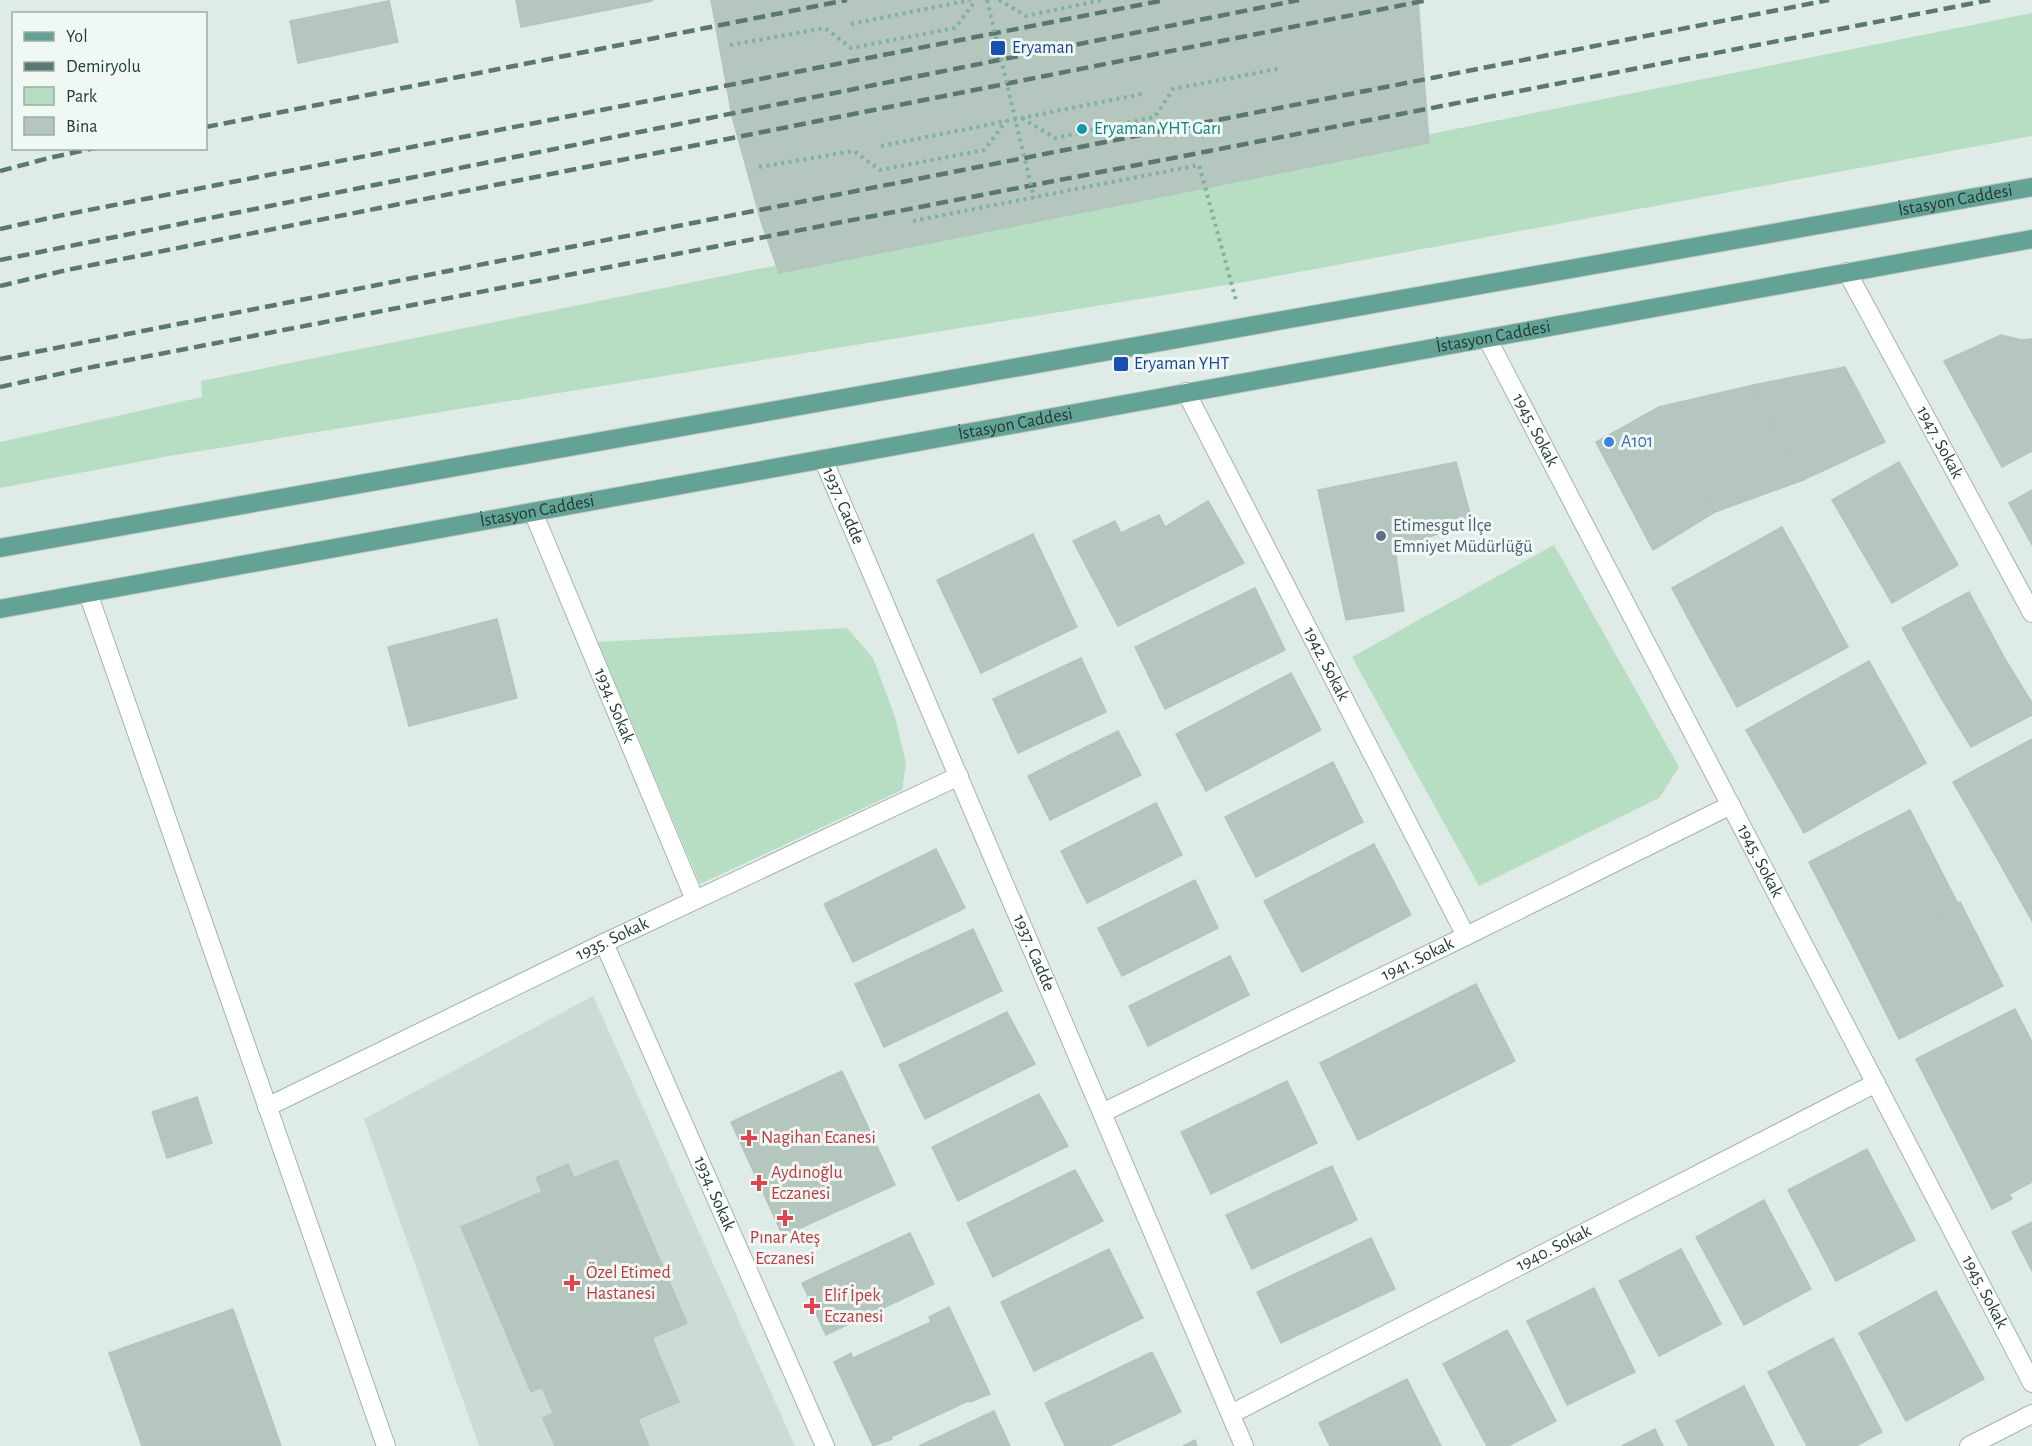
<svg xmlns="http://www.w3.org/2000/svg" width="2032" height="1446" font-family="'Alegreya Sans',sans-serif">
<rect width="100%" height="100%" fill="#dfebe6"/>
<path fill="#cedbd5" d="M593,996L795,1446H479L364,1119Z"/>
<path fill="#b7ddc3" d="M2032,13V136L1245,282L169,456L0,488V442L202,397L201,381Z
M1554,545L1679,767L1659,798L1479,886L1352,657Z
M847,628L873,658L895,717L906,763L902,790L700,884L598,642Z"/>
<path fill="#b5c6bf" stroke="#b2c5be" stroke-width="1.5" d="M516,0H651L652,1L521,27Z
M711,0H1418L1429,143L779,273L761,221L732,116Z
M389,1L398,42L298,63L290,21Z
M2001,335L2021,340L2032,339V451L2002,467L1944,361Z
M1845,367L1885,442L1803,480L1753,385Z
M1753,385L1803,480L1715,512L1659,407Z
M1659,407L1715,512L1653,550L1596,442Z
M1456,462L1472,521L1395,550L1404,611L1346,620L1318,490Z
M1899,462L1958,565L1892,603L1832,500Z
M2032,490V545L2009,503Z
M1208,501L1244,563L1118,626L1073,541L1115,521L1121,533L1159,515L1165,527Z
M1782,527L1805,568L1694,629L1672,588Z
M1033,534L1077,627L981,673L937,580Z
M1805,568L1848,647L1737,707L1694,629Z
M1255,588L1285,650L1165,709L1135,647Z
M1969,592L2005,659L1940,696L1902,628Z
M497,619L517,698L409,726L388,647Z
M1081,658L1106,712L1018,753L993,699Z
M2005,659L2032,703V715L1971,747L1940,696Z
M1869,661L1926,763L1804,833L1746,730Z
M1291,673L1321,730L1206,791L1176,734Z
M1118,731L1141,775L1050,820L1028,776Z
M2032,739V841L1998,860L1953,782Z
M1333,762L1363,822L1256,877L1225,817Z
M1156,803L1182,855L1087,903L1061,851Z
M1910,810L1958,904L1857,955L1809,862Z
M2032,841V921L1998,860Z
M1374,844L1411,915L1302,972L1264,901Z
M936,849L965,908L853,962L824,904Z
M1195,880L1218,928L1122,976L1098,928Z
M1960,902L2003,986L1899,1039L1857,955Z
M973,929L1002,991L884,1047L855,984Z
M1230,956L1249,995L1148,1046L1129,1006Z
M1476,984L1515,1061L1358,1140L1320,1063Z
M2015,1009L2032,1042V1124L1966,1157L1916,1059Z
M1007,1012L1035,1064L925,1119L899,1065Z
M842,1071L895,1185L783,1236L731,1122Z
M1287,1081L1317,1143L1211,1194L1181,1132Z
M1039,1094L1068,1146L958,1201L932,1147Z
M197,1097L212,1143L167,1158L152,1112Z
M2032,1124V1182L2009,1194L2012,1199L1992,1209L1966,1157Z
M1867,1149L1915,1240L1836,1281L1788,1190Z
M617,1160L687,1323L652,1338L679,1402L638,1419L649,1446H555L543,1418L553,1413L542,1387L531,1392L461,1227L542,1192L536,1178L568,1164L574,1178Z
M1332,1166L1357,1220L1252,1269L1226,1215Z
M1075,1170L1103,1221L993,1277L967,1223Z
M1764,1200L1811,1289L1744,1325L1696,1237Z
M2032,1222V1271L2012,1232Z
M910,1233L934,1284L826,1335L802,1283Z
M1371,1238L1395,1289L1281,1343L1257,1292Z
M1109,1249L1143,1318L1034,1371L1001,1302Z
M1681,1249L1721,1324L1659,1356L1619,1281Z
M1594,1288L1635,1372L1567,1405L1527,1321Z
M1936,1291L1984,1379L1906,1421L1859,1333Z
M949,1307L990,1394L970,1402V1400L891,1437L892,1439L873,1446L834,1362L851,1353L853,1358L931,1322L929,1317Z
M233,1309L281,1446H142L109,1353Z
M1507,1330L1556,1421L1508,1446H1487L1443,1364Z
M1833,1338L1882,1432L1856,1446H1807L1768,1372Z
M1152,1352L1181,1412L1109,1446H1065L1045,1403Z
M1407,1379L1441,1446H1330L1319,1423Z
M1744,1386L1774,1446H1689L1676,1421Z
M994,1411L1010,1446H919Z
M1655,1429L1663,1446H1622Z
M1195,1440L1197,1446H1183Z"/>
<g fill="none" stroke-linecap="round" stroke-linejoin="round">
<g stroke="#a2b3ad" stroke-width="20">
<g id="minor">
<path id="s1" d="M1847,272L2032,613"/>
<path id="s2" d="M1487,338L2032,1383"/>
<path id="s3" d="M1186,392L1466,936"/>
<path id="s4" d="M533,512L695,900"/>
<path id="s5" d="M604,943L825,1446"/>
<path id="s6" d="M267,1107L604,943L959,776"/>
<path id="s7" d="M1102,1113L1466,936L1731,805"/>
<path id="s8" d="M1231,1414L1876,1083"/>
</g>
</g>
<g stroke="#a2b3ad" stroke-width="20">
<g id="tertiary">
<path id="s9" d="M823,459L1244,1446"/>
<path d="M88,593L386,1446"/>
<path d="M1969,1446L2032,1414"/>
</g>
</g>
<g stroke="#c1c8c6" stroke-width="20">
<g id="primary">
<path id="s10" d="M0,548L2032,187"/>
<path id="s11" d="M0,609L2032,239"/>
</g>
</g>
<path stroke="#7fb0a2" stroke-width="4" stroke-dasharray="3 4.5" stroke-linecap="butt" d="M999,0L1026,16L1102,0
M851,24L970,0
M730,45L825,28L851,48L955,28L976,0
M1022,118L1055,138L1155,117L1173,89L1282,68
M881,146L1142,94
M759,167L854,151L880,170L984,150L1006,121
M913,221L1199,165L1236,300"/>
<use href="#minor" stroke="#fff" stroke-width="18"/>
<use href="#tertiary" stroke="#fff" stroke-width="18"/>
<use href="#primary" stroke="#63a294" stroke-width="18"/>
<path stroke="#5a7771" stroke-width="4.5" stroke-dasharray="12 6" stroke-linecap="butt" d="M206,127L847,0
M0,171L49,158L95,148
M0,229L58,216L1165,0
M0,260L1299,0
M0,286L67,270L1428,0
M0,359L1829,0
M0,387L82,369L1990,0"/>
<path stroke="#7fb0a2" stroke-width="4" stroke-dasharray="3 4.5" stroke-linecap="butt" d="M987,0L1034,198"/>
</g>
<g fill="#1a4fb4" stroke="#f0f8f4" stroke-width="2">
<rect x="990" y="40" width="16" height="16" rx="3"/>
<rect x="1113" y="356" width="16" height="16" rx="3"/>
</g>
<circle fill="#0f9aa8" stroke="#f0f8f4" stroke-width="2" cx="1082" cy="129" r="6"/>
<circle fill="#3f7fe0" stroke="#f0f8f4" stroke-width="2" cx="1609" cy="442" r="6"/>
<circle fill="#5c6f8a" stroke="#f0f8f4" stroke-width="2" cx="1381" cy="536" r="6"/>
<g fill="#e0444e" stroke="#f0f8f4" stroke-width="2">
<path d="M746 1129h6v6h6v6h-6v6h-6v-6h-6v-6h6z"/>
<path d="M756 1174h6v6h6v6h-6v6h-6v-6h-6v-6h6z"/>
<path d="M782 1209h6v6h6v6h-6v6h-6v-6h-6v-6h6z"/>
<path d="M569 1274h6v6h6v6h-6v6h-6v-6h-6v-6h6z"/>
<path d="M809 1297h6v6h6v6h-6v6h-6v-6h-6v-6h6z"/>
</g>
<g text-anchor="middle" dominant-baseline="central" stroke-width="6" stroke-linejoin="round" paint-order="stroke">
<g font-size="18" fill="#164399" stroke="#f0f8f4" text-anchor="start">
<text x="1012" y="48">Eryaman</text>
<text x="1134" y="364">Eryaman YHT</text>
</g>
<g font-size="18" fill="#0d838f" stroke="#f0f8f4" text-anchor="start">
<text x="1094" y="129">Eryaman YHT Garı</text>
</g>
<g font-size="18" fill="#203c35" stroke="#f0f8f4">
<text stroke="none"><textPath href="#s10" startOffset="1986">İstasyon Caddesi</textPath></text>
<text stroke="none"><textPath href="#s11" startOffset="1518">İstasyon Caddesi</textPath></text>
<text stroke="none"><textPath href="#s11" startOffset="1032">İstasyon Caddesi</textPath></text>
<text stroke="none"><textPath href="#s2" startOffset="104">1945. Sokak</textPath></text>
<text stroke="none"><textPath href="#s1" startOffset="194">1947. Sokak</textPath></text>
<text stroke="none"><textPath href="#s9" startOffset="51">1937. Cadde</textPath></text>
<text stroke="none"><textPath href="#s11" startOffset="546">İstasyon Caddesi</textPath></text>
<text stroke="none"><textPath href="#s3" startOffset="306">1942. Sokak</textPath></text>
<text stroke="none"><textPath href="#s4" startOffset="210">1934. Sokak</textPath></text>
<text stroke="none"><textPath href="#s2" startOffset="590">1945. Sokak</textPath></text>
<text stroke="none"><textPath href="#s6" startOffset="384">1935. Sokak</textPath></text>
<text stroke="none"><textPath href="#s9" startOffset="537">1937. Cadde</textPath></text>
<text stroke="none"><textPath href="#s7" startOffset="351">1941. Sokak</textPath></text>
<text stroke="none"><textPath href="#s5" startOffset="274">1934. Sokak</textPath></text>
<text stroke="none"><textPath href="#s8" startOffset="363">1940. Sokak</textPath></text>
<text stroke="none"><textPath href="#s2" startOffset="1076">1945. Sokak</textPath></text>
</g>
<g font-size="18" fill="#366cbe" stroke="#f0f8f4" text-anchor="start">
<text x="1621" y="442">A101</text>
</g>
<g font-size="18" fill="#4e5e75" stroke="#f0f8f4" text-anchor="start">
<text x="1393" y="526">Etimesgut İlçe<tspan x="1393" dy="21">Emniyet Müdürlüğü</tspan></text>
</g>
<g font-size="18" fill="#be3a42" stroke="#f0f8f4" text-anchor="start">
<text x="761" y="1138">Nagihan Ecanesi</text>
<text x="771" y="1173">Aydınoğlu<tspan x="771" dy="21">Eczanesi</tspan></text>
<text x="785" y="1238" text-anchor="middle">Pınar Ateş<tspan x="785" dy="21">Eczanesi</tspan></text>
<text x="586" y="1273">Özel Etimed<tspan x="586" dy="21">Hastanesi</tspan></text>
<text x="824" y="1296">Elif İpek<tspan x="824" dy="21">Eczanesi</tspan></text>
</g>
</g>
<rect x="12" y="12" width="195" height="138" fill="#f0f8f4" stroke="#9dada8" stroke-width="1.5"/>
<rect x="24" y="32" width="30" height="9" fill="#63a294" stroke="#9dada8" stroke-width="1.5"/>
<text x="66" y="42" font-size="18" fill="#203c35">Yol</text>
<rect x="24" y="62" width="30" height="9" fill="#5a7771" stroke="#9dada8" stroke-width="1.5"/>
<text x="66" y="72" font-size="18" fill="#203c35">Demiryolu</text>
<rect x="24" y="87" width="30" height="18" fill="#b7ddc3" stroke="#9dada8" stroke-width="1.5"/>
<text x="66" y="102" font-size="18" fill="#203c35">Park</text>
<rect x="24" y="117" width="30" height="18" fill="#b5c6bf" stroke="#9dada8" stroke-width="1.5"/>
<text x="66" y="132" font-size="18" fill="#203c35">Bina</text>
</svg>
